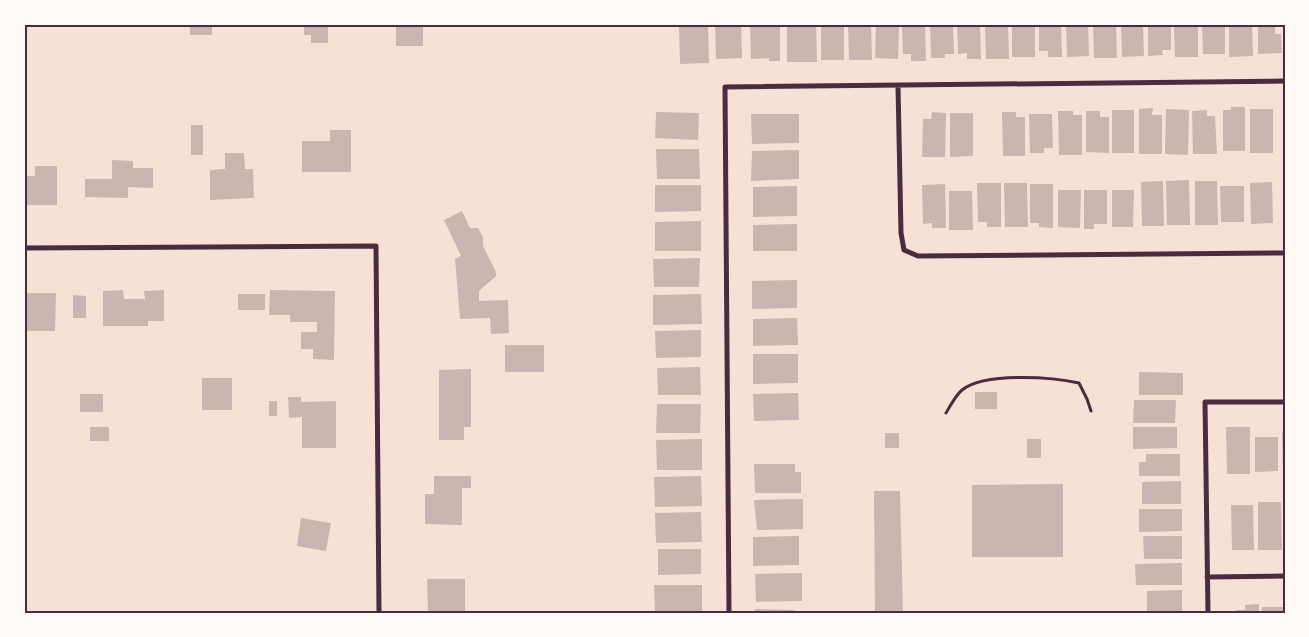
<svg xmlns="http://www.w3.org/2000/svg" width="1309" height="637" font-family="Inter,sans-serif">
<rect width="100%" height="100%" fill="#f7e1d7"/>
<path fill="#ccb4b1" d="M190,24H212V35H190Z
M304,24H328V43H311V35H304Z
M396,24H423V46H396Z
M679,24H708L709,63L680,64Z
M715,24H741L742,58L716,59Z
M750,24H780V61H769V58L751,59Z
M787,24H816L817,62H787Z
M821,24H844V60H821Z
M848,24H871L872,60H849Z
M876,24H899L898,59L875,58Z
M902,24H925L926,61H911V54H903Z
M930,24H953L954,54H945V58H931Z
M957,24H980L981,59H967V53L958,54Z
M985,24H1008L1009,59H986Z
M1012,24H1035V57H1012Z
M1039,24H1061L1062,57H1048V51H1039Z
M1066,24H1088L1089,56L1067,57Z
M1093,24H1116L1117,58H1094Z
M1121,24H1143L1144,56L1122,57Z
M1148,24H1171V50H1162L1163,55L1148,56Z
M1174,24H1198V57H1175Z
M1202,24H1225V54H1203Z
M1229,24H1252L1253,56L1229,57Z
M1258,24H1275V34H1281L1282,53L1258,54Z
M1231,107H1245V151H1223V110H1231Z
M1153,108L1152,115H1162V154H1139V109Z
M1166,109L1189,110L1188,155L1165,154Z
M1250,109H1273V153H1250Z
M1112,110H1134V153H1112Z
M1207,110V116H1215L1217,154H1193L1192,111Z
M1058,111H1073V115H1082V155H1059Z
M1086,111H1100V117H1109V153L1086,152Z
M656,112L699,113L698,140L655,138Z
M932,112L946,113L945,157H922L923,119H931Z
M1002,112H1016V117H1025V156H1003Z
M950,113H973V156L950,157Z
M751,114H799V143L752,144Z
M1029,114H1052L1053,148H1044V153H1030Z
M191,125H203V155H191Z
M330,130H351V172H302V141H330Z
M656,149H699L700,179H657Z
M799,150V179L751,181L752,151Z
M225,153H244L245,169H253L254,198L210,200V170L225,169Z
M112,160L133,161V168H153V188L128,187V198L85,197V179H112Z
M35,166H57V205H24V176H35Z
M1189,180L1190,225H1167L1166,181Z
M1163,181L1164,226H1142L1141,182Z
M1195,181H1217L1218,225H1195Z
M1272,182L1273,223L1251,224L1250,183Z
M977,183H1001V227H987V222H978Z
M1004,183H1027L1028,227H1005Z
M945,184L946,228H932V223L923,224L922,185Z
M1030,184H1053V228L1039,227V223H1030Z
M655,185H701V211L655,212Z
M797,186V216L753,217V187Z
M1220,186H1244V222H1221Z
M1058,190H1081L1080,228L1058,227Z
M1084,190H1107V224H1094V229H1084Z
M1112,190H1134L1133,227H1112Z
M949,191H972L973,230H949Z
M462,211L470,228H478L483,237V246L496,272V276L479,291V301L508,300L509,333L491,334L490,318L460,319L455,259L461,256L444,220Z
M701,221V251H655V222Z
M797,224V251H753V225Z
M700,258L699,287H654L653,259Z
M797,280V308L752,309V281Z
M123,290L124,299H145L144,291L164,290V321H148V326H103V291Z
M270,290L335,291L334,360L313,359V349H301V332H317V322H290V315H269Z
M24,293H56L55,331H24Z
M238,294H265V310H238Z
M701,294L702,324L653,325V295Z
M73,295L86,296V318H73Z
M797,318L798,345L753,346V319Z
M701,330V357L656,358L655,331Z
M505,345H544V372H505Z
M753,354H798V383L753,384Z
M700,367L701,395H658L657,368Z
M471,369V427H464V440H439V370Z
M1139,372L1183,373V395H1139Z
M202,378H232V410H202Z
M975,392H997V409H975Z
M798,393L799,420L754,421L753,394Z
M80,394H103V412H80Z
M288,397H301V402L336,401V448H302V417L289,418Z
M1134,400H1176L1175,423H1133Z
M269,401H277V416H269Z
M657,404H701L700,433H656Z
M90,427H109V441H90Z
M1133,427H1177V448L1133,449Z
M1226,427H1250V474H1227Z
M1282,432H1285V475H1283Z
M885,433H899V448H885Z
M1255,437H1278V471L1255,472Z
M702,439V470H657L656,440Z
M1027,439H1041V458H1027Z
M1146,454H1180V476H1139V462H1146Z
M754,464H795V472H801V493H755Z
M434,476H471V488H462V525L425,524V494H434Z
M701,476L702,506L655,507L654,477Z
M1181,481V504H1142V482Z
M1063,484V557H972V485Z
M874,491H900L903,613H875Z
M803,499V529L757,530L754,500Z
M1258,502H1281L1282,550H1258Z
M1231,505H1253L1254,550H1232Z
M1139,509H1182V531L1139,532Z
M701,512L702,542L656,543L655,513Z
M301,518L331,523L326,551L297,546Z
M799,536V565L753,566V537Z
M1143,536H1182V559H1144Z
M658,549H701V574L658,575Z
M1182,563V585H1136L1135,564Z
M802,573V601L756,602L755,574Z
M427,579H465V613H428Z
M654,585H702V613H655Z
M1182,590V613H1147V591Z
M1259,604V613H1236V610H1245V605Z
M1262,607H1284V613H1262Z
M755,609L795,610V613H755Z"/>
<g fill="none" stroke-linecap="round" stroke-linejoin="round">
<path stroke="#4a2c40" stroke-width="3" d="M946,413C950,406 956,395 962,390C984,372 1052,377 1079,383L1087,399L1091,411"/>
<path stroke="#4a2c40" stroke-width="5" d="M898,86L901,233L904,250L918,256L1285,253
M24,248L376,246L379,613
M1207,577L1285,576
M729,613L725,87L1285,81
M1208,613L1205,402H1285"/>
</g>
<rect width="1309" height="637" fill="none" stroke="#fffaf5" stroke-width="51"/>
<rect x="26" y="26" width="1258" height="586" fill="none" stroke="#4a2c40" stroke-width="2"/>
</svg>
